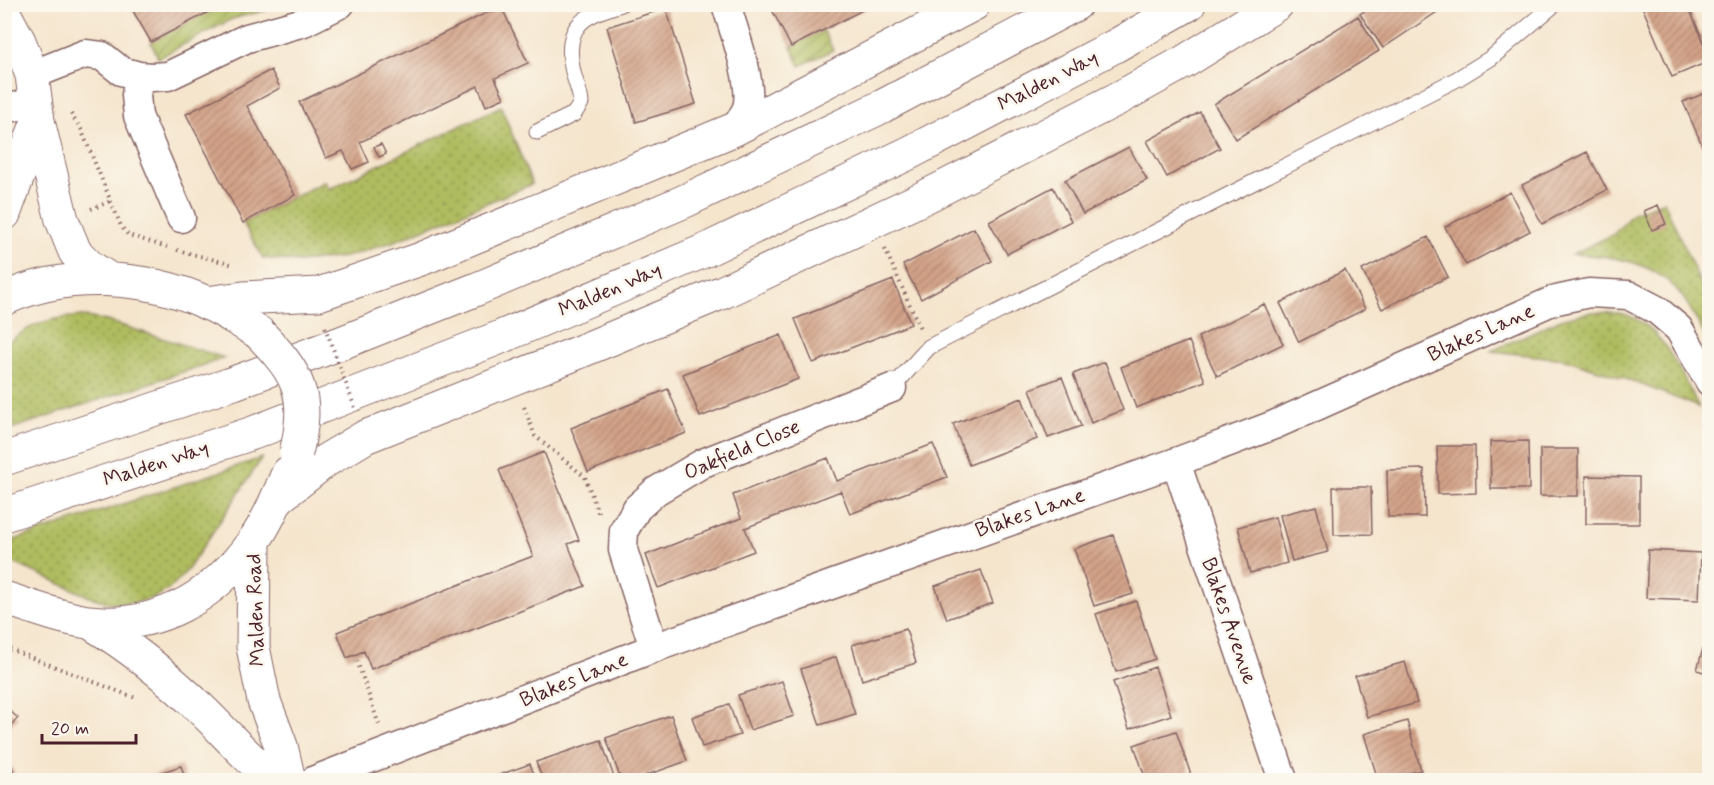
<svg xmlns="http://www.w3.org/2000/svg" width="1714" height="785" font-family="Mynerve,sans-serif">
<defs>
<pattern id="grass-dots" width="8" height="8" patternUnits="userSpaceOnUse" patternTransform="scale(1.5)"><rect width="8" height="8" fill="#afbc5f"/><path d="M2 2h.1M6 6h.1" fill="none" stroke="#90984f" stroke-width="1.8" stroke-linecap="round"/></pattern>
<pattern id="garden-furrows" width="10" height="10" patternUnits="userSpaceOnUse" patternTransform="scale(1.5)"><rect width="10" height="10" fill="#afbc5f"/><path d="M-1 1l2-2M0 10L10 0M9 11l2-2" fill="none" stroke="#90984f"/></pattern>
<pattern id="building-hatch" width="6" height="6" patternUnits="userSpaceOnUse" patternTransform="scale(1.5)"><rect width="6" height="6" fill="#d3a388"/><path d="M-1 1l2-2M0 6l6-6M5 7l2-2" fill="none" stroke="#ad846f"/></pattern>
</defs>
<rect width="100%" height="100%" fill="#fbf7ec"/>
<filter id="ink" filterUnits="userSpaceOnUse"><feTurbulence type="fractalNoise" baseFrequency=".0167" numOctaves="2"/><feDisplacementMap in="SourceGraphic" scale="12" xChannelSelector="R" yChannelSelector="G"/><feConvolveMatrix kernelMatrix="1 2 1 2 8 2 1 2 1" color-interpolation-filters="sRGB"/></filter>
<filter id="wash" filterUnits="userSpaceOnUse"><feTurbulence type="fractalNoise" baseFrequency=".008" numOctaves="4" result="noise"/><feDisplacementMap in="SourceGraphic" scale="24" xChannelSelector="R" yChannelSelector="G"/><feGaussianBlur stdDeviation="1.35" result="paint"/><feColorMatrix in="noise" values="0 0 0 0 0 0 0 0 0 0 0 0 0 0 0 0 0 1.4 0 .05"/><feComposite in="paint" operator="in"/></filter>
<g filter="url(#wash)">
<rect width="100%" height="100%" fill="#f5e5cd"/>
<path fill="url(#grass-dots)" stroke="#7c6e45" stroke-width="1.5" d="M501,106L532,184L395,241L346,257L299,262L263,258L243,223L325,181L329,189Z
M1664,201L1709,303V342C1698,325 1690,304 1677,290C1650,260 1611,256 1573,254L1614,234L1633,213Z
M1592,312C1601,313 1612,312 1620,313C1663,323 1680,373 1699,407L1632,381L1565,359L1491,351L1563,318Z
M83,316L111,322L225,358L5,431V344C33,323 47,318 83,316Z
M262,458L189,568L174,585L156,597L134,603H111L90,597L5,559V543Z"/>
<path fill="url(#garden-furrows)" stroke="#7c6e45" stroke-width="1.5" d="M205,5H263L267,10L232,19L158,58L151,42L208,12Z
M823,30L833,50L800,66L791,47Z"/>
<g id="blocks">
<path fill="url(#building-hatch)" d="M139,4H205L209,12L151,42L133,11L140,7Z
M769,4H874L791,47Z
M1375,4H1449L1383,48L1360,14Z
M1641,4H1687L1710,56V61L1672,77Z
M501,6L528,63L495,78L504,98L486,106L478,86L360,142L369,162L352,169L343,151L326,158L299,102Z
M666,8L696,104L636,122L607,27Z
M1358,16L1379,51L1236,139L1214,104Z
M271,70L280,88L247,106L295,195L243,223L186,114Z
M1710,91V163L1683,102Z
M1200,112L1220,148L1167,177L1147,141Z
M381,144L386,154L379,157L374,147Z
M1129,147L1147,180L1083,214L1065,180Z
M1587,152L1607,190L1542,224L1522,185Z
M1053,187L1071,221L1007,254L989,221Z
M1510,192L1530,231L1466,265L1445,227Z
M1658,205L1666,224L1652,230L1644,211Z
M974,228L992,261L921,299L903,265Z
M1428,237L1448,277L1382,309L1362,270Z
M1345,270L1365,309L1299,342L1280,303Z
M893,280L911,324L813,363L795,319Z
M1264,304L1283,344L1217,376L1198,337Z
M781,335L798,379L700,417L683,374Z
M1189,341L1205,381L1136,408L1121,367Z
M1105,362L1123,410L1091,423L1073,374Z
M1062,377L1081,426L1048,438L1030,389Z
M668,389L686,433L588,472L571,428Z
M1022,398L1037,439L969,465L953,424Z
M1528,441L1529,489H1491L1490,442Z
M933,444L947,477L850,514L841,491L745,528L754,551L658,588L646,555L741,518L733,495L828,458L837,481Z
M1437,446H1475L1476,493L1438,494Z
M1540,449H1578V496H1540Z
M544,452L579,540L568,544L585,586L371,669L364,651L347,658L337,632L533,556L499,470Z
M1424,469L1425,517H1388L1387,470Z
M1586,476L1639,477V524H1586Z
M1333,487H1371L1372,534L1334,535Z
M1316,506L1328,552L1292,561L1280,515Z
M1275,517L1287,563L1250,573L1238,527Z
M1113,535L1133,594L1094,606L1074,549Z
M1648,550L1701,553L1699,600L1646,598Z
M981,570L993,603L947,619L935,586Z
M1136,601L1155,659L1116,672L1096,614Z
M1709,627H1710V674L1697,670Z
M906,629L916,663L862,680L852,645Z
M836,657L855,714L820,725L801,669Z
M1405,662L1417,703L1367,717L1355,676Z
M1155,667L1171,715L1129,729L1113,682Z
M782,681L794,716L750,730L738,695Z
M729,704L740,735L702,747L692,717Z
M4,706L18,718L4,732Z
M671,715L687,761L633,780H621L606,738Z
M1407,721L1421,770L1385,780H1378L1364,734Z
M1176,731L1192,778L1186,780H1146L1134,745Z
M601,740L615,780H543L536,762Z
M530,764L536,780H485Z
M181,766L186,780H137Z
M12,767L16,780H4V769Z"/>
</g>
</g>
<g filter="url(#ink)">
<use href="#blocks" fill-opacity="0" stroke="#866464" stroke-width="1.5"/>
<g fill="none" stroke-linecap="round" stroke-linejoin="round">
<g stroke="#866464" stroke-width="17">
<path id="lane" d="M537,132L574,114L581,103C580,90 574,80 572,67C564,24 585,15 621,4
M892,388L929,347L1457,79L1491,58L1555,4"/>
</g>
<g stroke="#866464" stroke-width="31">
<path id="street" d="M726,4C733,29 754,84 747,108C744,115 739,122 735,129
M32,75L85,54L102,56L121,71L139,76L152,77L168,76L247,38L304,22L340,4
M139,76L136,95L138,116L181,218
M4,109L37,102
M1176,462L1283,780
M654,648L623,550L624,530L637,508L656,491L703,463L892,388
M315,780L654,648L1176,462L1274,425L1552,301L1589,293L1628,295L1657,310L1679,329L1710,382"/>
</g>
<g stroke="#866464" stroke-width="35">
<path id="primary" d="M4,13L19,41L32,75L38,121L62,220L75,252L90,267L109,279
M4,214L38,121
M4,299C66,270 146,275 207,303C226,311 242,323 259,333
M254,542L253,647L264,701L281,746L289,780
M4,598C32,607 60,618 88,622C158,630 213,597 253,542C268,522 278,496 288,473
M91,623C132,648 168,677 203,711C227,734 249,761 276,780"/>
</g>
<g stroke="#866464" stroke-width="35">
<path id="highway" d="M206,303L243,298L319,294L421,259L735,129L974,4
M4,459L234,383L341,343L477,289L685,201L881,107L1076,4
M277,499L325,461L365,437L567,357L723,292L923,198L1121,97L1184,62L1277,4
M4,515L253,433L359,392L496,339L706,250L909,153L1115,46L1189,4"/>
</g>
<path stroke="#866464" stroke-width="4" stroke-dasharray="1.5 4.5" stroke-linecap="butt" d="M71,114L81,129L121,226L128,235L167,247
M91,209L111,201
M885,249L920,328
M177,250L234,265
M524,407L535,436L585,477L599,515
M4,647L138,699
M355,655L379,725"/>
<use href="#lane" stroke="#fff" stroke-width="15"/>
<use href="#street" stroke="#fff" stroke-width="28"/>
<use href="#primary" stroke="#fff" stroke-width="33"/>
<use href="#highway" stroke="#fff" stroke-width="33"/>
<g stroke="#866464" stroke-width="35" stroke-linecap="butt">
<path id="primary-bridge" d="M259,333C300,375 310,396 296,453"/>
</g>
<path stroke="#866464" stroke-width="4" stroke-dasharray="1.5 4.5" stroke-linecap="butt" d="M325,327L355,408"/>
<use href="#primary-bridge" stroke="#fff" stroke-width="33"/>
</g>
</g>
<g text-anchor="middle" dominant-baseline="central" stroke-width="5" stroke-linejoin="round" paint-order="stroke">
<g font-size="21" fill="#4a1f2b" stroke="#fbf7ec">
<text transform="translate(1048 81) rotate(-27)">Malden Way</text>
<text transform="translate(610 290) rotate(-23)">Malden Way</text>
<text transform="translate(1481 333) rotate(-24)">Blakes Lane</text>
<text transform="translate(742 450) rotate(-23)">Oakfield Close</text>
<text transform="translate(156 464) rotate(-18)">Malden Way</text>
<text transform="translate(1030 513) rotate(-19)">Blakes Lane</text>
<text transform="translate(256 610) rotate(-92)">Malden Road</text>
<text transform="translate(1229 621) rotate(71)">Blakes Avenue</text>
<text transform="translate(574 680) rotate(-22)">Blakes Lane</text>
</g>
</g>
<rect width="1714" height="785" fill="none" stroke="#fbf7ec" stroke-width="24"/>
<path d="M42 734v9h94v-9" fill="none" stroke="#4a1f2b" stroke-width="3"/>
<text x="51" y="734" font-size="18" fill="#4a1f2b" stroke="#fbf7ec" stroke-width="4.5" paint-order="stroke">20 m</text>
</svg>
